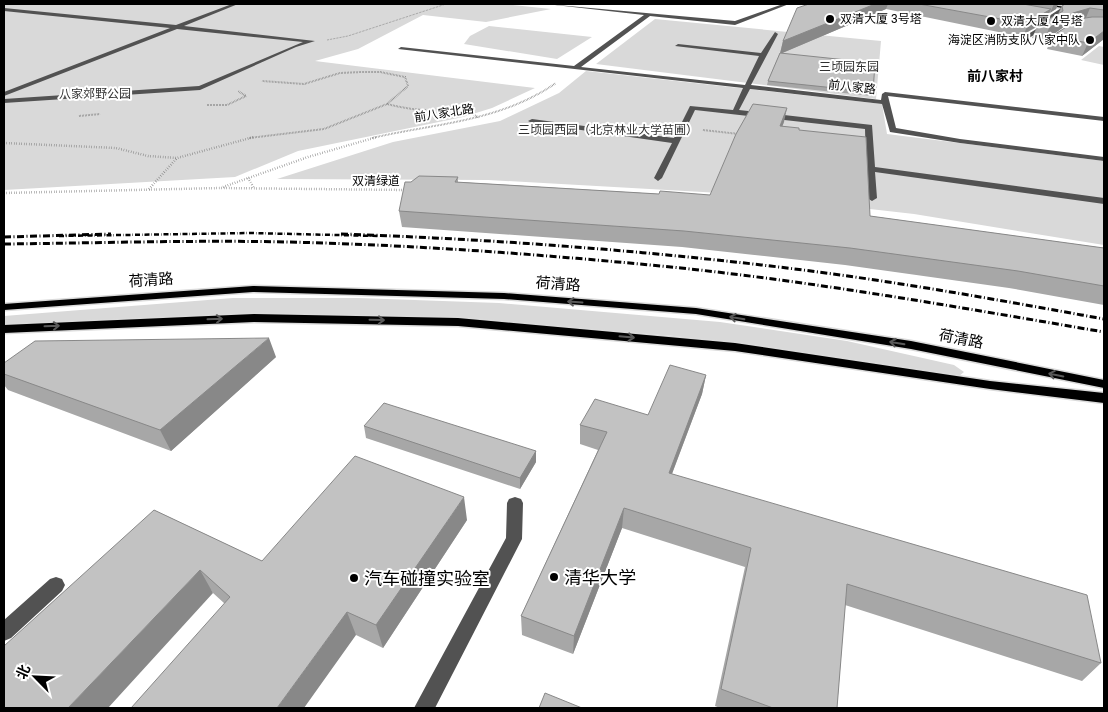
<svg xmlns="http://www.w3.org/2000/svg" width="1108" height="712" font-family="Roboto,'Noto Sans SC',sans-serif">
<rect width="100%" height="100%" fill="#fff"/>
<path fill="#d9d9d9" d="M4,4H504L551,9L486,22L423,15L358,49L315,61L535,88L492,108L463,117L298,151L235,177L4,190Z
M655,19L881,41L876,99L596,64Z
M489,26L592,37L557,59L464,44L470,36Z
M1099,46L1104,47V65L1081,60Z
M586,71L882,104L887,134L1104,161V245L914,214L738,194L488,180L277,179L393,142L500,121L559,93Z
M233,298H358L499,303L720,322L847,341L954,365L964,372L958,377L840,358L674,336L464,320L88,322L4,328V316Z"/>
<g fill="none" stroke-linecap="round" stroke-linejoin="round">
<g stroke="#dbdbdb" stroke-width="3">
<path id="major" d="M1043,4L1104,12V15L1045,5Z
M253,286L504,293L696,308L911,341L1104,380V388L911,349L696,314L504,299L253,292L4,310V304Z
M254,314L458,318L735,343L990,381L1104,393V403L990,389L735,351L458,326L254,322L4,333V325Z"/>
</g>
<path stroke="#747474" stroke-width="1" stroke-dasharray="0.5 1" stroke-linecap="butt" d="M327,40L348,36L446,4"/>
<path stroke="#747474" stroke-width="2" stroke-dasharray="0.5 1" stroke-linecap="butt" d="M387,104C399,107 410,109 422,110C443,110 461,104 479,118
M207,105H227L246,96L238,91
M79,116L100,114
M703,130L739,134
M249,138L324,129L387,104L408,86L405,77L380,72H361L340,73L304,84L262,81
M372,138C437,123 499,122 556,83"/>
<path stroke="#747474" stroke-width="2.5" stroke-dasharray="0.5 2" stroke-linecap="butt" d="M4,143L116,148L148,156L177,158L254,137
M248,178L254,188
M223,187L308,157L377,137
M149,189L177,158
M4,193L220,188L407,190"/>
<path fill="#525252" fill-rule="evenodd" d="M232,4H238L184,26L315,41L296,47L200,90L4,103V99L199,86L303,42L177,29L4,96V92L170,28L4,11V8L176,25Z
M546,4L735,21L783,4H789L735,25L650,16L581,67L745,85L759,56L675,46L678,44L761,53L775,32L778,34L751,85L881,100L882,94L885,92L1104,117V121L888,96L896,128L960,139L1104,157V161L960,143L890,132L882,104L750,89L739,110L872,125L875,167L1104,198V204L875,172L877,198L872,201L867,198L865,129L695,110L662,178L658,181L654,178L672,143L532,123L528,121L532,119L674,138L690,106L733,110L743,88L398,49L401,47L574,66L644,15Z
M1066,5L1068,8L1054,17L1057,21L1029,38H1025V36L1051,20L1049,16Z
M1062,31L1067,32L1046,46H1042V44Z
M515,497L521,499L523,503L522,539L435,708H414L506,538L507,503L509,499Z
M56,577L62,579L65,585L62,591L11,638L4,641V620L50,579Z"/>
<use href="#major" fill="#000" fill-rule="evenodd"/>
<path stroke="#000" stroke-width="2.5" stroke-dasharray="5 2 0.5 2" stroke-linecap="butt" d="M59,236L250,233L379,236"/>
<path stroke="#000" stroke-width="3" stroke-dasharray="7 2.5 1 2.5" stroke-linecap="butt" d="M341,234C490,239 639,250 787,268C894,281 999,300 1104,319
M4,237L111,234
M4,244C98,243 193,240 287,242C419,245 550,255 681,268C823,283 963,308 1104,332"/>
</g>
<path fill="#a7a7a7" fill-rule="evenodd" d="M809,4H1104V39L1082,56L1047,49L1052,36L1073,23L1068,24L1044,41L1032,38L1037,27L1024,34L1023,37L886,9L782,53L873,92L872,96L767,85L768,81L780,53L783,41ZM1058,4L1063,5L1062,6L1058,14L1046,21L1049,13L1056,9Z
M784,122L782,126L799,130L870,216L1104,248V305L1009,288L845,265L682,247L402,227L399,211L411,182L458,177V182L659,194L710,195Z
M276,357L171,451L8,390L4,385V363Z
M706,375L702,394L672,474L1101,663L1082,681L845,605L837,708H720L715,706L745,567L622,528L573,654L522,635L521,616L598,450L580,444V425L648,415Z
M364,426L536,451V462L520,489L366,438Z
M154,510L262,561L467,520L383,648L356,635L224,603L213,593Z"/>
<path fill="#888" d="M875,4H888L886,9L780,54L783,41Z
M1054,4H1058L1056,9L1050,13Z
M1090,8L1085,20L1068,24L1044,41L1049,28L1073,13Z
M1051,9L1046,21L1024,34L1029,22Z
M1104,31V39L1082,56L1088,43Z
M787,108L784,122L777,140L780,126Z
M269,338L276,357L171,451L160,430Z
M706,375L702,394L665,492L669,473Z
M536,451V462L520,489V478Z
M464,497L467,520L383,648L376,625Z
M624,508L622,528L573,654L574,636Z
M200,570L213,593L108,708H68Z
M347,612L356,635L304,708H277Z"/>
<path fill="#c2c2c2" stroke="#888" d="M809,4H875L783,41L797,8Z
M919,4H1023L1051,9L1029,22L1028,24Z
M1065,4H1104V10L1090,8L1073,13L1049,28L1037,26L1063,11L1062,6Z
M1092,17H1104V31L1088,43L1052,36L1079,19Z
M780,53L875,63L873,92L768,81Z
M753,104L787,108L780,126L799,128V130L866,137L870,216L1104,248V286L1018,271L850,248L684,231L399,211L405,182H411L419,176L458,177L455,182L659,194L660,191L710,195L736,134Z
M269,338L160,430L4,374V363L35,341Z
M670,365L706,375L669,473L1087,595L1101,663L847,584L837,708H773L721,689L751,548L624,508L574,636L521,616L607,432L580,425L595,399L648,415Z
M384,403L536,451L520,478L364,426Z
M355,456L464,497L376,625L347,612L277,708H131L230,597L200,570L68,708H4V646L154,510L262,561Z
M545,693L582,708H539Z"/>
<defs><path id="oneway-shaft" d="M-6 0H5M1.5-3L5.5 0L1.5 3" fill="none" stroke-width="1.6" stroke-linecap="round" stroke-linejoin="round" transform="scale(1.25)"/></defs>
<g stroke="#595959">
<use href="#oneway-shaft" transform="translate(575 302) rotate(-176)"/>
<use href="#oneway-shaft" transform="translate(737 318) rotate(-171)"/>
<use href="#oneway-shaft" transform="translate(215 319) rotate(-2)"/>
<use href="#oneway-shaft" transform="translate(377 320) rotate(1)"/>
<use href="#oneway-shaft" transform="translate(52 326) rotate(-2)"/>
<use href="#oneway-shaft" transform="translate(627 337) rotate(5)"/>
<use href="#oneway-shaft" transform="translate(897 343) rotate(-171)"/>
<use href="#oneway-shaft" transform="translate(1056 375) rotate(-169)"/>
</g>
<g fill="#000" stroke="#fff" stroke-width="2">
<circle cx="830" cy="19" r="5"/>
<circle cx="991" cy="21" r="5"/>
<circle cx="1090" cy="40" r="5"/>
<circle cx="554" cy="577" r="5"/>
<circle cx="354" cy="578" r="5"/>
</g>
<g text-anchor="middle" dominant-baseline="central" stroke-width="4" stroke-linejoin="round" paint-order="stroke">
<g font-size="12" fill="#000" stroke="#fff" text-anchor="start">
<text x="840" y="19">双清大厦 3号塔</text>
<text x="1001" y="21">双清大厦 4号塔</text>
<text x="1080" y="40" text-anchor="end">海淀区消防支队八家中队</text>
</g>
<g font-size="12" fill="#303030" stroke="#fff">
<text x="849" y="67">三顷园东园</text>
<text x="95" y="94">八家郊野公园</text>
<text x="608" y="130">三顷园西园（北京林业大学苗圃）</text>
</g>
<g font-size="12" fill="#000" stroke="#fff">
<text transform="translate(852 87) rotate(6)">前八家路</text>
<text transform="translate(444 113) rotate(-9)">前八家北路</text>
<text x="376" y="181">双清绿道</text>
</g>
<g font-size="14" font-weight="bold" fill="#000" stroke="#fff">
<text x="995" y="76">前八家村</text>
</g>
<g font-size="15" fill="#000" stroke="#fff">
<text transform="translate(151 280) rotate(-4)">荷清路</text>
<text transform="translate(558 284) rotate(4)">荷清路</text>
<text transform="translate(961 339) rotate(11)">荷清路</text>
</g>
<g font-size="18" fill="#000" stroke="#fff" text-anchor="start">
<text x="564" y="577">清华大学</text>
<text x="364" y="578">汽车碰撞实验室</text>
</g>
</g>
<rect width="1108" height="712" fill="none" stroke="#000000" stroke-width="10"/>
<g transform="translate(35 677) rotate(294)" stroke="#ffffff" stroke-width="4" paint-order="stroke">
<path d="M0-4L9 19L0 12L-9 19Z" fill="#000000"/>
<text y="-8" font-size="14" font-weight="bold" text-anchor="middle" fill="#000000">北</text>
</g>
</svg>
